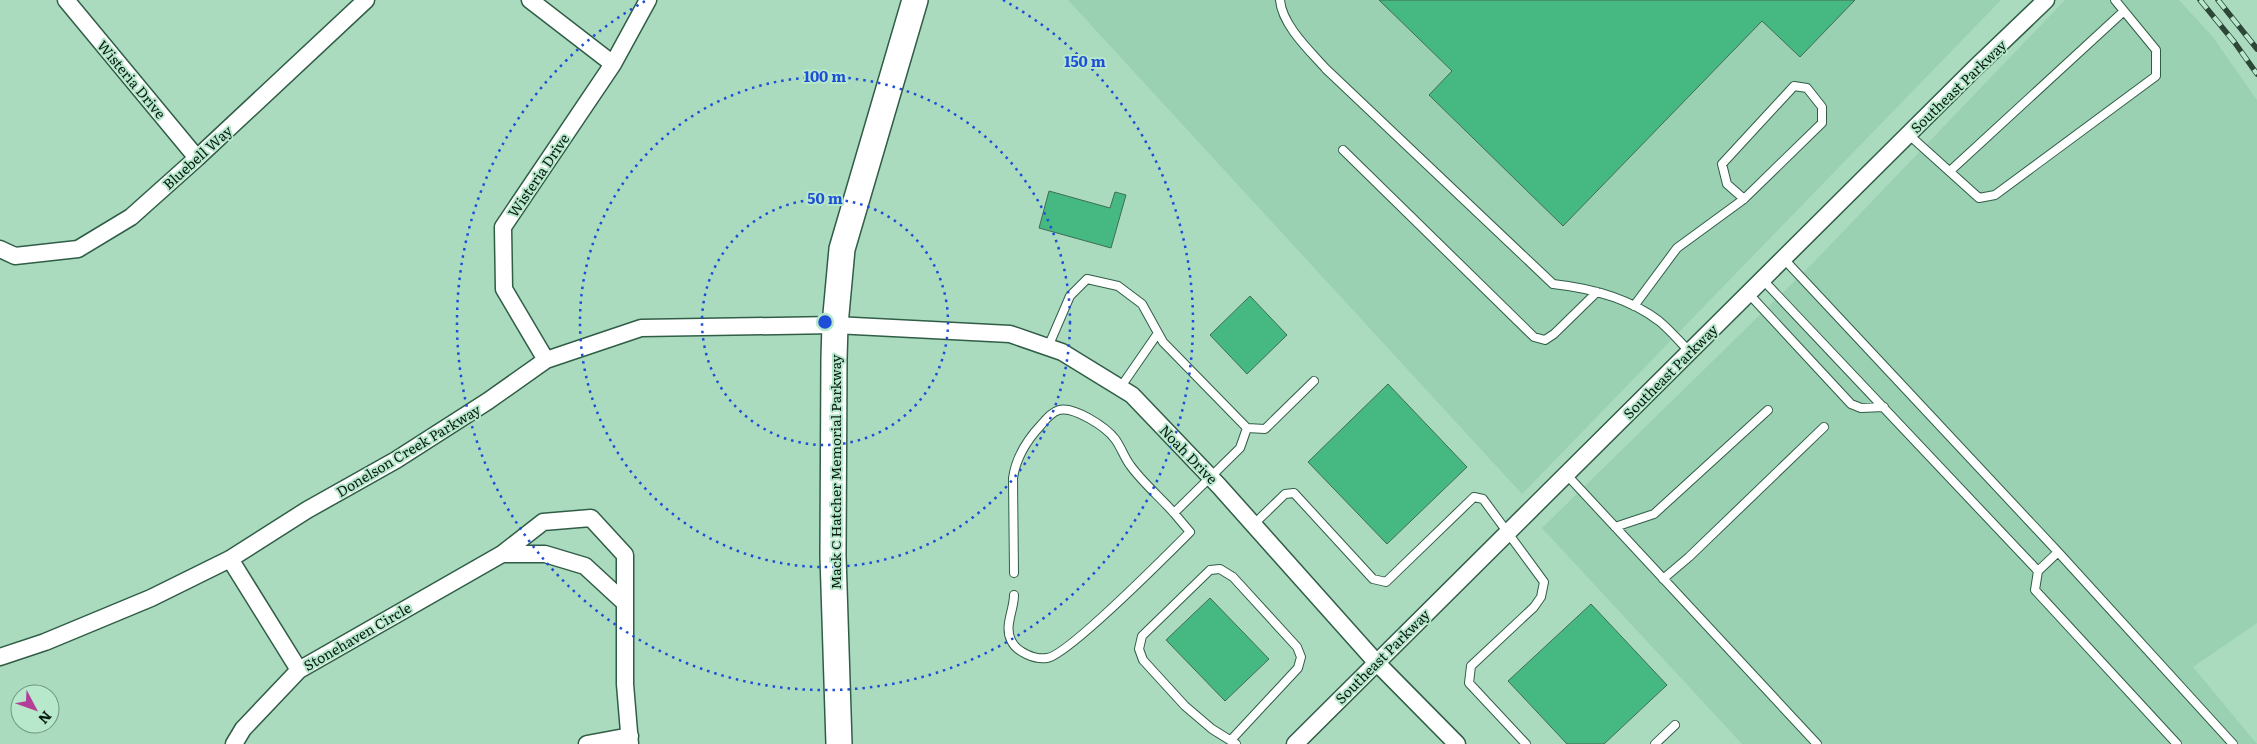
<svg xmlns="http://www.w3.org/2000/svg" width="2257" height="744" font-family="Literata,serif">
<rect width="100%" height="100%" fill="#aadbbf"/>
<path fill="#99d1b2" d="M1068,0H2001L1522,494Z
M2065,0H2179L2212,36L2257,100V623L2193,667L2257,744H1742L1542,528L1812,264Z"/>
<path fill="#46b882" stroke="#3f6d54" d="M1379,0H1855L1800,57L1762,21L1563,226L1429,95L1452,71Z
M1049,191L1110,208L1115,192L1126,195L1111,248L1039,228Z
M1250,296L1287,335L1247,374L1210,335Z
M1388,384L1467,467L1387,544L1308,462Z
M1210,598L1269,659L1225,701L1166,640Z
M1591,604L1667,685L1604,744H1567L1508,681Z"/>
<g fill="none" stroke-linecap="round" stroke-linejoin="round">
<g stroke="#305d46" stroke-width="10">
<path id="lane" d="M1280,0C1282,25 1310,51 1326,69L1553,284C1590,288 1629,298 1659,321C1670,330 1679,341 1689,351
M1908,134L1979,198L1995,195L2156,76V50L2115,0
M1343,150L1534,337L1545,340L1554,334L1597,292
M1950,171L2124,11
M1783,258L2058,552L2233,744
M1762,279L2038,571
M1748,293L1851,404L1861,408L1884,407
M1634,306L1677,248L1744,199L1822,123V107L1807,88L1794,86L1722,164L1727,184L1744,199
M1048,347L1070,296L1087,279L1118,286L1142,304L1163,342L1247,428L1265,429L1314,381
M1120,388L1158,333
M1566,474L1817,744
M1253,525L1285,494L1294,493L1373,579L1386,582L1474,497L1483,499L1544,582L1541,597L1534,607L1471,666L1469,683L1526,744
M1615,527L1654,514L1768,410
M2058,552L2038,571L2035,590L2177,744
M1014,573L1013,478C1016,457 1027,440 1041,425C1045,420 1052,412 1059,410C1074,406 1106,427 1115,439C1121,447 1124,457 1130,465C1142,482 1160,497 1174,513L1240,448L1247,428
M1663,579L1689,557L1824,427
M1014,595C1014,610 1004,626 1011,640C1016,652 1035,660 1047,658C1067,656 1169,553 1190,532L1174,513
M1231,740L1298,668L1301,657L1297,647L1233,577L1220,569L1210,570L1142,636L1139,649L1143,660L1185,706L1212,729L1236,744
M1655,744L1675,725"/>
</g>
<g stroke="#305d46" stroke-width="19">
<path id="street" d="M66,0L197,158
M530,0L613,64
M0,249L15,256L78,249L131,217L197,158L366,0
M546,360L504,289L503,227L613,64L648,0
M502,554H545L585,566L624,602
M230,559L299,670
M0,657L45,642L151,598L230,559L307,510L396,460L488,401L546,360L641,328L835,325L1010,334L1062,352L1132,395L1219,486L1376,662L1457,744
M234,744L243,729L299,670L502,554L543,522L591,518L625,555V684L630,744
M587,744L630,736
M1295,744L1975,68L2046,0"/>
</g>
<g stroke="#305d46" stroke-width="28">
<path id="primary" d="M839,744L833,556L834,358L835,325L842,249L915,0"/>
</g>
<use href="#lane" stroke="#fff" stroke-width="8"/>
<use href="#street" stroke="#fff" stroke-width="16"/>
<use href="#primary" stroke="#fff" stroke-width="25"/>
<g stroke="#2c4638" stroke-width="5.5">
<path id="rail" d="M2200,0L2235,43L2257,74
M2218,0L2257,49"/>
</g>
<use href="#rail" stroke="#b7e8cc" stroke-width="4" stroke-dasharray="11" stroke-linecap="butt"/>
</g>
<g fill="none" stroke="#1d4ed8" stroke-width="2.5" stroke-dasharray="2.5 5">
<circle cx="825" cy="322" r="123"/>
<circle cx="825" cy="322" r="245"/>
<path d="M1003 0A368 368 0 1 1 647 0"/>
</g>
<g text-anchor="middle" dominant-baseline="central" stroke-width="4" stroke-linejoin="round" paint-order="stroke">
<g font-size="14" fill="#091c12" stroke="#b7e8cc">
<text transform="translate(132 79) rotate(50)">Wisteria Drive</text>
<text transform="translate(1958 86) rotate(-44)">Southeast Parkway</text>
<text transform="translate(197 157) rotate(-42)">Bluebell Way</text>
<text transform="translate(538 175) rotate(-56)">Wisteria Drive</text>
<text transform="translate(1670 371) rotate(-45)">Southeast Parkway</text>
<text transform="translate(408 450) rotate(-31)">Donelson Creek Parkway</text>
<text transform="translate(1189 454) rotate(46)">Noah Drive</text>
<text transform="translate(835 472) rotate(-90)">Mack C Hatcher Memorial Parkway</text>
<text transform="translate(357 636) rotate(-30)">Stonehaven Circle</text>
<text transform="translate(1382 656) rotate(-45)">Southeast Parkway</text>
</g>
</g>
<circle cx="825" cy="322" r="8" fill="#1d4ed8" stroke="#b7e8cc" stroke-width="2.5"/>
<g font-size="15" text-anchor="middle" font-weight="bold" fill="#1d4ed8" stroke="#b7e8cc" stroke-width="4" stroke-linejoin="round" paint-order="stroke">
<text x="1085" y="67">150 m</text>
<text x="825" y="82">100 m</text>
<text x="825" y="204">50 m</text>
</g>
<g transform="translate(35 709) rotate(131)"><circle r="24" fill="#b7e8cc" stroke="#719682"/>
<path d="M0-4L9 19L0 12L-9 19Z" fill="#b43f96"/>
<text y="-8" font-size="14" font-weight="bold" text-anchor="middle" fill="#091c12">N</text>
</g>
</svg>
